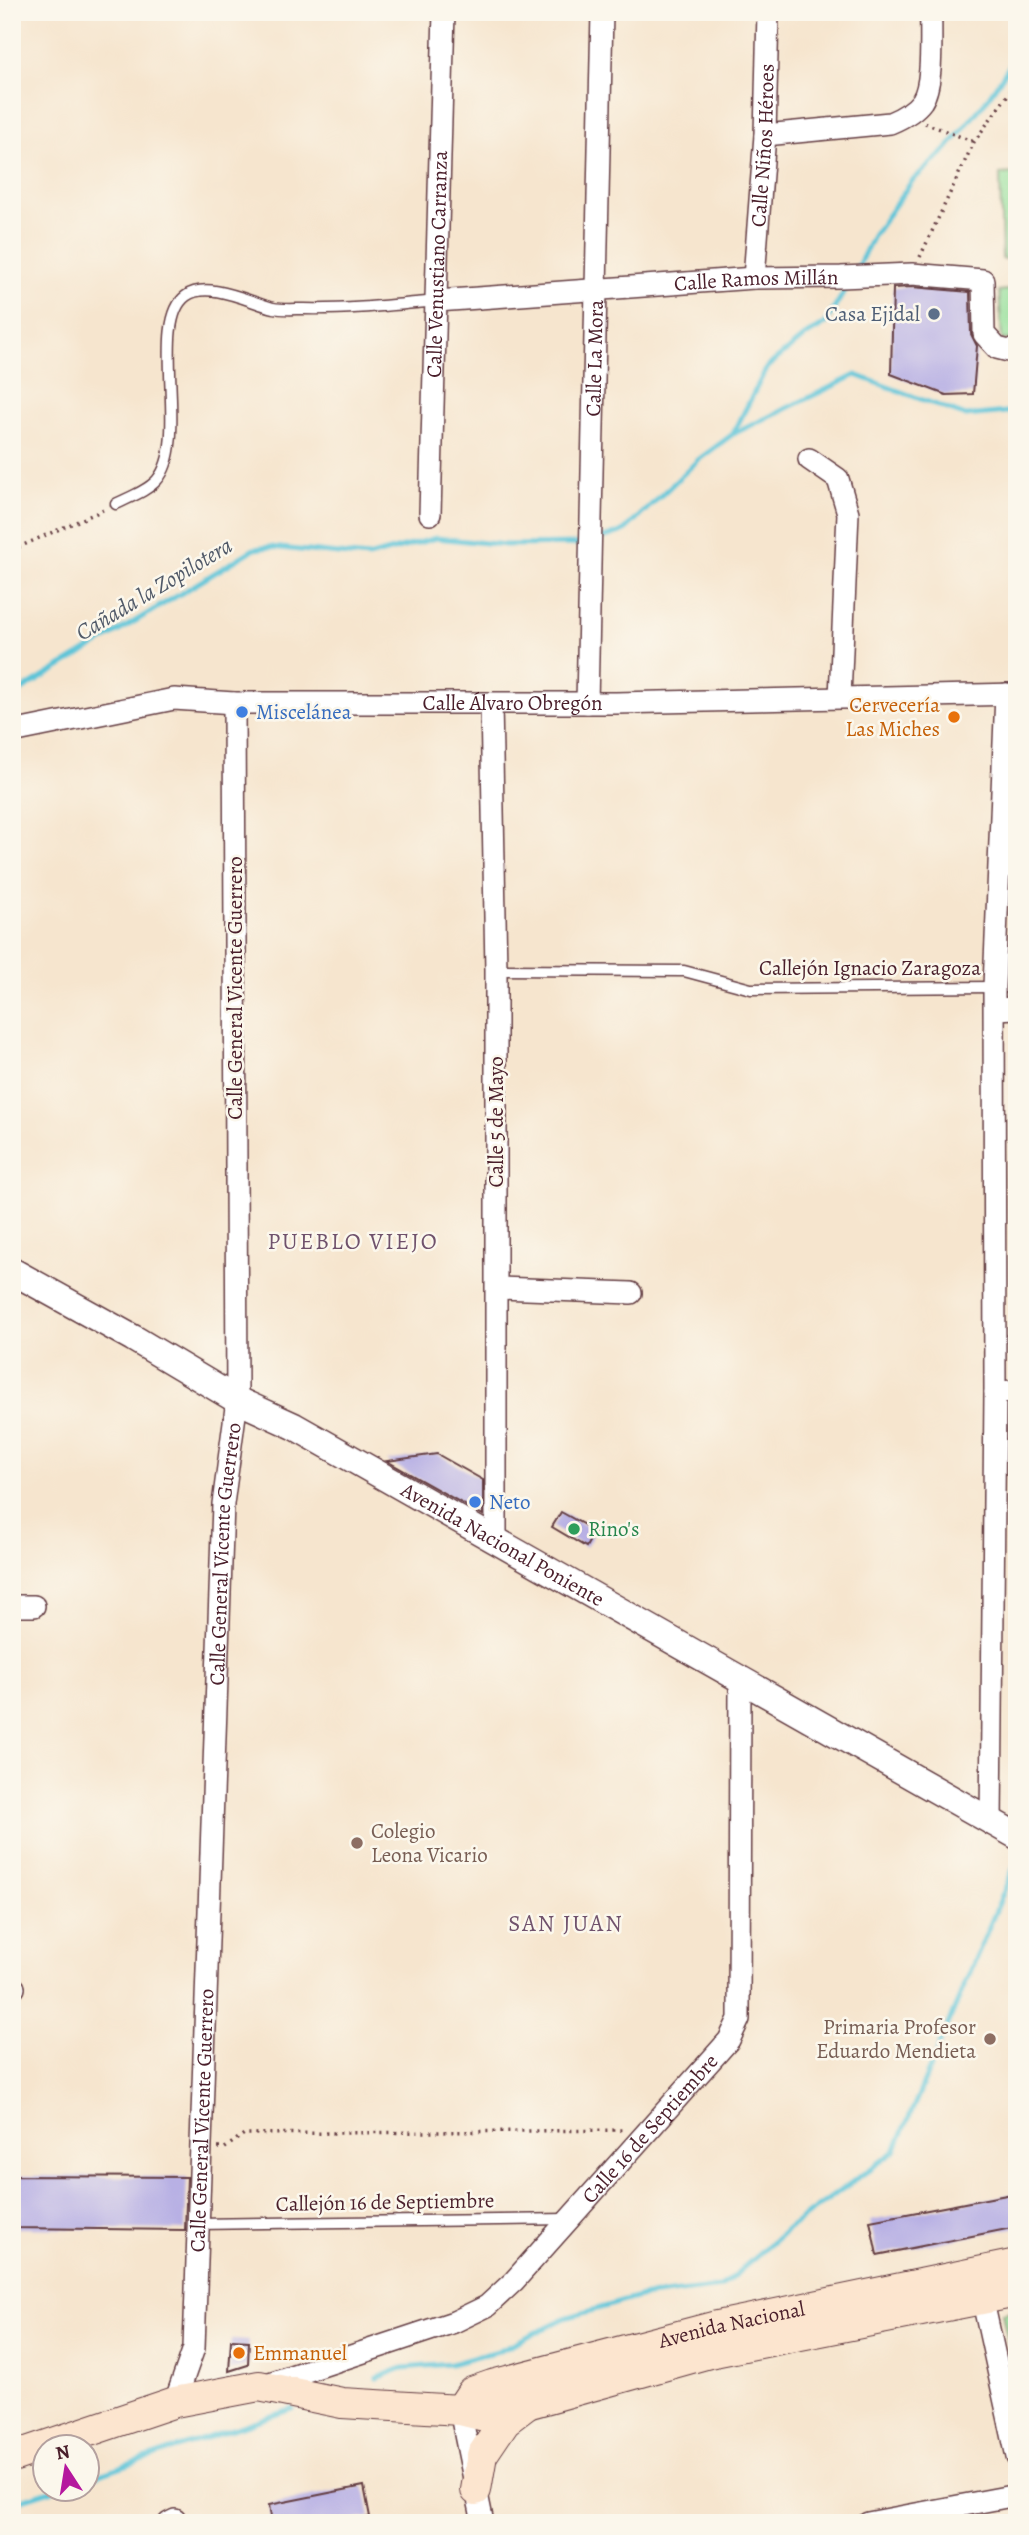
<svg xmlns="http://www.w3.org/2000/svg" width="1029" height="2535" font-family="Alegreya,serif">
<rect width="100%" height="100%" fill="#fbf7ec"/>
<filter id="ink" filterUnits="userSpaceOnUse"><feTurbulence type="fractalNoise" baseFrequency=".0143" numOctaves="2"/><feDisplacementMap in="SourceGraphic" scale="14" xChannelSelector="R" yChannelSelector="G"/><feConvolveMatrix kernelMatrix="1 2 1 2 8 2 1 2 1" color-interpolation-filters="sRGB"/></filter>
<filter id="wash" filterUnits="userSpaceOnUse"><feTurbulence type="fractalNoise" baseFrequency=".00686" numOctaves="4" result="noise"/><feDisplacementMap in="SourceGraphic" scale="28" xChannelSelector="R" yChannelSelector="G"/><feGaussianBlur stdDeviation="1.57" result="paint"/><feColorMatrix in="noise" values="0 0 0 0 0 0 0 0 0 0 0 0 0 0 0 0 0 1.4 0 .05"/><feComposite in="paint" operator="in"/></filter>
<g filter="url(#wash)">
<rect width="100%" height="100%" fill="#f6e5ce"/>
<path fill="#96e09b" stroke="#708063" stroke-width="2" d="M1017,173V258L1002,259L1000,174Z
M1017,289V339L1002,340L999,291Z
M1017,2310V2384L1002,2313Z"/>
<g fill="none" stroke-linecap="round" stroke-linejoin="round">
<path stroke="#5cc4d8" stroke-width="5" d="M856,270L873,236L912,181L946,150L985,102L1017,55
M733,434L767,367L805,336L825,324L850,282
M597,540L624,531L698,460L733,434L856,375L966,416L1017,411
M12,696L254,549L270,547L368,557L436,538L506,545L584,544
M377,2378L402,2368L451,2364L498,2351L565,2318L639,2297L721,2287L790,2227L895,2151L1017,1860
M88,2478L292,2409
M12,2503L53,2490"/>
</g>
<g id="blocks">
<path fill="#b8b0e4" d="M912,287L970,292L971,334L977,346L973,394L946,395L891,374L893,288Z
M437,1454L483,1480V1515L387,1461Z
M561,1512L595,1531L586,1547L552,1527Z
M13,2176L187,2177L185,2230L12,2228Z
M1017,2193V2227L877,2255L870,2221Z
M231,2340L249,2341L248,2365L229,2371Z
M364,2486L370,2517L342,2523H272L269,2505Z"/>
</g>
</g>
<g filter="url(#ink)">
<use href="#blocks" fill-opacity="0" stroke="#643d43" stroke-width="2"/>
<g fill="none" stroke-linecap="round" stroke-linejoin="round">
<g stroke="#643d43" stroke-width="13">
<path id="service" d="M116,504C130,497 147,491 157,480C191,441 149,323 186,296C207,280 250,302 273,308C283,310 294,309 304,309C349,310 393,305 437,301
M496,970L684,971L751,989L994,987
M199,2224L568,2219"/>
</g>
<g stroke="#643d43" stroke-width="24">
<g id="minor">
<path d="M765,135L890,123C902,118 914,112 922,101C934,83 930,35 931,12"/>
<path id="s1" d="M754,278L765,135L768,12"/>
<path id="s2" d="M437,301L754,278L841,277L912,274L983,280L984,334L997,348L1017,353"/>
<path d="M809,459L838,479L848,513L840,697"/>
<path id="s3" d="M430,514L444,12"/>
<path d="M491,703L496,970V1541"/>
<path id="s4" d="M587,703C591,473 598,243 602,12"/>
<path id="s5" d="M12,732L174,699L234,703H616L1017,694"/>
<path d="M995,1009L1017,1008"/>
<path d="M497,1288L631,1293"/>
<path d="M995,1392L1017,1391"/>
<path d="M12,1606H34"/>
<path d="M991,1824L995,1392L994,987L1006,694"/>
<path d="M12,1988H14"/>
<path d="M980,2288L1017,2457"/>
<path id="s6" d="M261,2386L454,2322L487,2306L514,2281L729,2040L739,2019L740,1679"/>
<path id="s7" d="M175,2402L194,2348L223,1504L237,1400L234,703"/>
<path d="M460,2410L483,2523"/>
<path d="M169,2523L175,2520"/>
<path d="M868,2523L1017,2495"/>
</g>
</g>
<g stroke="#643d43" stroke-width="29">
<g id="tertiary">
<path id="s8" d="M12,1271L133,1338L237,1400L294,1426L1017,1836"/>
</g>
</g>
<g stroke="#643d43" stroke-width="32">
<g id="secondary">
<path id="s9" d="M460,2410L472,2392L492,2385L713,2327L1017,2264"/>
<path d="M12,2457L175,2402L259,2386L342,2403L460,2410L484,2416L709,2353L1017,2292"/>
<path d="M476,2490L482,2455L505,2421L525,2406"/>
</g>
</g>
<path stroke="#643d43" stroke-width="3.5" stroke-dasharray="2 5" stroke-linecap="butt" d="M925,123L974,142
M920,257L974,142L1017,82
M12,550L103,510
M218,2148H225L244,2134L622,2130"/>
<use href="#service" stroke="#fff" stroke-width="10"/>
<use href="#minor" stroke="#fff" stroke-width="21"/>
<use href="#tertiary" stroke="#fff" stroke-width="26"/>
<use href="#secondary" stroke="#fce5cf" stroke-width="30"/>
</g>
</g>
<circle fill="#5c6f8a" stroke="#fbf7ec" stroke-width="2.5" cx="934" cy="314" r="7"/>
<g fill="#3f7fe0" stroke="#fbf7ec" stroke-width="2.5">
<circle cx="242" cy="712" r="7"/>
<circle cx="475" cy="1502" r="7"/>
</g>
<g fill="#e8710a" stroke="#fbf7ec" stroke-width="2.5">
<circle cx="954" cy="717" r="7"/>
<circle cx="239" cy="2353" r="7"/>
</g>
<circle fill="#2e9e5b" stroke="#fbf7ec" stroke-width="2.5" cx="574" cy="1529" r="7"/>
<g fill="#8d6e63" stroke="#fbf7ec" stroke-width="2.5">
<circle cx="357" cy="1843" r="7"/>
<circle cx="990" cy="2039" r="7"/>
</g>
<g text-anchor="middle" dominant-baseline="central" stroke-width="5" stroke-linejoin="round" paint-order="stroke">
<g font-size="21" fill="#4a1f2b" stroke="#fbf7ec">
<text stroke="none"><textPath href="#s1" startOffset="133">Calle Niños Héroes</textPath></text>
<text stroke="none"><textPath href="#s3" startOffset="250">Calle Venustiano Carranza</textPath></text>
<text stroke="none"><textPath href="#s2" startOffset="320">Calle Ramos Millán</textPath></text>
<text stroke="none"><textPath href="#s4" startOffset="345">Calle La Mora</textPath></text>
<text stroke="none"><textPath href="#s5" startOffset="504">Calle Álvaro Obregón</textPath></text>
<text x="870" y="968">Callejón Ignacio Zaragoza</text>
<text transform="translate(235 988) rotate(-90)">Calle General Vicente Guerrero</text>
<text transform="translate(496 1122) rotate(-90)">Calle 5 de Mayo</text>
<text stroke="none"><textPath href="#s8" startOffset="562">Avenida Nacional Poniente</textPath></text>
<text stroke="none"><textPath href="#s7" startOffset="852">Calle General Vicente Guerrero</textPath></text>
<text stroke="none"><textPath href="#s7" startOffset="285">Calle General Vicente Guerrero</textPath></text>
<text stroke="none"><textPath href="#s6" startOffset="481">Calle 16 de Septiembre</textPath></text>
<text transform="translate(385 2202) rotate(-1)">Callejón 16 de Septiembre</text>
<text stroke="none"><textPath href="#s9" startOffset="290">Avenida Nacional</textPath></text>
</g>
<g font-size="21" fill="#4e5e75" stroke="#fbf7ec" text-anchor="end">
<text x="920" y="314">Casa Ejidal</text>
</g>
<g font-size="21" fill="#c56008" stroke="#fbf7ec" text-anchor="end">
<text x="940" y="705">Cervecería<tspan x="940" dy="24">Las Miches</tspan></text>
<text x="253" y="2353" text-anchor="start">Emmanuel</text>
</g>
<g font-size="21" fill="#366cbe" stroke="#fbf7ec" text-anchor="start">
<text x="256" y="712">Miscelánea</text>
<text x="489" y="1502">Neto</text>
</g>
<g font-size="21" fill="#27864d" stroke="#fbf7ec" text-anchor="start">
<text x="588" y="1529">Rino's</text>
</g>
<g font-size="21" fill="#785e54" stroke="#fbf7ec" text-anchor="start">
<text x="371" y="1831">Colegio<tspan x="371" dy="24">Leona Vicario</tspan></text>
<text x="976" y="2027" text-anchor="end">Primaria Profesor<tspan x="976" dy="24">Eduardo Mendieta</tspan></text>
</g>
<g font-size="23" font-style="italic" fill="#505968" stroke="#fbf7ec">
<text transform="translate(154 589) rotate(-31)">Cañada la Zopilotera</text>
</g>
<g font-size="23" letter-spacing="2" fill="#70526c" stroke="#fbf7ec">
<text x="353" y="1241">PUEBLO VIEJO</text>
<text x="566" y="1923">SAN JUAN</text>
</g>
</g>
<rect width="1029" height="2535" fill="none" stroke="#fbf7ec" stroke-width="42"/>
<g transform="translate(66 2468) rotate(348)"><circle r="33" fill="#fbf7ec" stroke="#b4a19f" stroke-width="2"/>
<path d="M0-5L12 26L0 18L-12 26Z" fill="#b5179e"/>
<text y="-10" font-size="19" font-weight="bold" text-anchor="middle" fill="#4a1f2b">N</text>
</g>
</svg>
